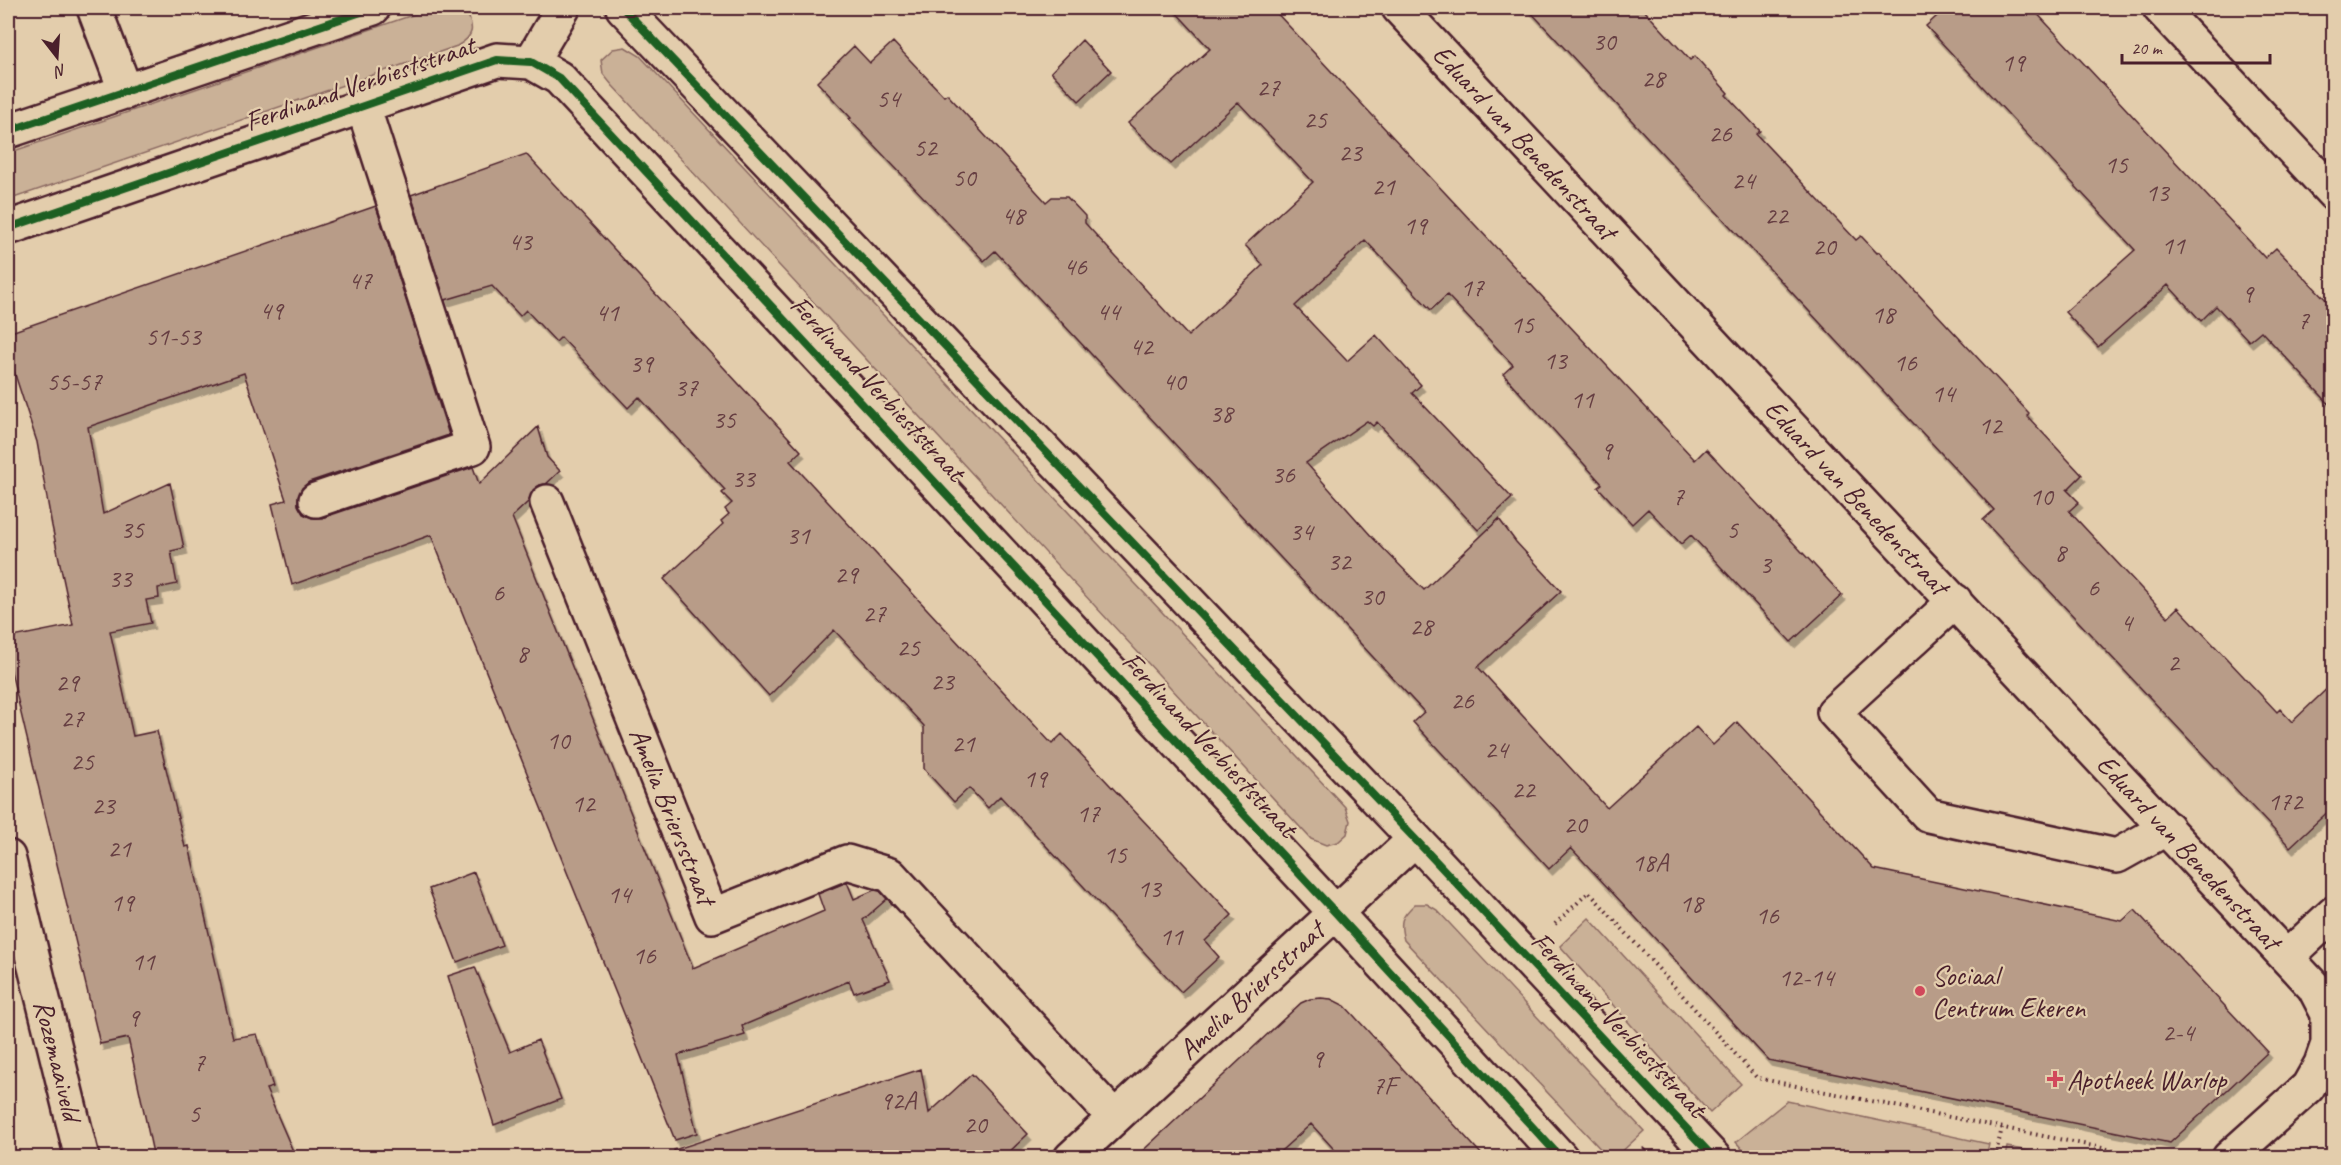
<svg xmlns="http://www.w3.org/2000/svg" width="2341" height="1165" font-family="Caveat,sans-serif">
<defs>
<filter id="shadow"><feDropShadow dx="3.5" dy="6" stdDeviation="0" flood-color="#0004"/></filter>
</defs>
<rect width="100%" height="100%" fill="#e3cdac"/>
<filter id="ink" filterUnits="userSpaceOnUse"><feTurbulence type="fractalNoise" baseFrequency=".0167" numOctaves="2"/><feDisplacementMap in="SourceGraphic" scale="12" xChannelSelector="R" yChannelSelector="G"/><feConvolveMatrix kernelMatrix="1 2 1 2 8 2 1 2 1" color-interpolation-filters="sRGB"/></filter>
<g filter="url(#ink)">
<path fill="#cab197" stroke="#8a6861" stroke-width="1.5" d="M433,8H460L466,10C474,28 475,36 457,46L8,200V153Z
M625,47L640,56L1345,807L1350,821L1347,834L1338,842L1326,845L1311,839L612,85L603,74L601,60L613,49Z
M1415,904H1427L1437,910L1644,1131L1616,1157H1608L1404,940C1399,921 1401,917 1415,904Z
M1589,918L1741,1084L1710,1113L1560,946Z
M1787,1101L1989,1144L1986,1157H1749L1736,1142Z
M2007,1147L2062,1157H2005Z"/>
<path fill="#b89c88" stroke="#4a1f2b" stroke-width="1.5" filter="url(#shadow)" d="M1172,8H1272L1695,460L1706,449L1842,595L1791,642L1691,535L1681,544L1648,509L1632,524L1598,487L1602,484L1503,374L1513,365L1447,295L1431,310L1365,240L1295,306L1347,361L1376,335L1421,385L1412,393L1512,498L1478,530L1377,422L1373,426L1367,421L1306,463L1373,538L1424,590L1499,519L1516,542L1561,591L1478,667L1607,808L1696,727L1713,745L1737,722L1874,869L2122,921L2135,910L2268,1052L2170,1143L1768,1060L1571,848L1549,869L1413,722L1424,712L1159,427L995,251L984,261L849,119L851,118L817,82L854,46L870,63L893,42L944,96L947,94L1046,202L1052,197H1067L1085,216V223L1188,336L1263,265L1245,245L1313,182L1238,102L1171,164L1128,123L1210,49Z
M1527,8H1642L1690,60L1695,56L1728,93L1726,95L1760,131L1756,134L1822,204L1856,240L1861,236L1877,253L1879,252L2029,413L2027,416L2082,475L2067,490L2079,502L2069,511L2168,617L2178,607L2277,712L2280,709L2292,722L2334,682V806L2290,847L1983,520L1994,510Z
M1946,8H2032L2265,258L2276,248L2334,308V409L2261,331L2249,341L2216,306L2201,321L2168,285L2098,347L2065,312L2135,250L1926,26Z
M1082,40L1111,71L1079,101L1051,72Z
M526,154L801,451L790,461L1052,744L1062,734L1232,915L1205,941L1219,957L1181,992L1000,796L988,808L969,788L954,802L924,769V726L834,630L769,696L664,579L723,524L721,521L729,514L725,509L732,503L722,493L725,490L639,397L628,408L561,337L556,342L526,310L520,316L492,286L445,300L411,195Z
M376,206L449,435L309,482L302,488L298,497V505L303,514L312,518H322L473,467L479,484L538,427L547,457L560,471L546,484L540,485L533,490L529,501L512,517L693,968L824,911L818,894L847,882L854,899L874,890L880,891L887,899L863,920L890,980L854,993L849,981L742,1026L745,1035L678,1055L697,1133L675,1140L431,535L292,585L272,504L286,500L244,373L88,427L103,514L170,483L184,548L171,551L177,584L158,588L159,598L146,600L151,623L110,631L133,736L157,731L185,847L189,846L233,1038L257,1034L273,1087L266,1089L296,1158H154L128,1038L100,1044L8,659V638L73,625L52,526L37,442L8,353V333Z
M474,872L502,945L457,962L429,889Z
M475,967L510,1052L538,1040L561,1099L494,1125L448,976Z
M1321,998L1331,999L1345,1006L1485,1158H1342L1311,1124L1273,1158H1135L1301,1003L1310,999Z
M921,1069L929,1113L972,1074L1028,1134L1003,1158H675L674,1150Z"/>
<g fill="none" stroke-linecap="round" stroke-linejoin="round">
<g stroke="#4a1f2b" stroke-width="38">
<path id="minor" d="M94,8L126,92
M623,8L1415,839L1714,1158
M1399,8L2314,987L2328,1014V1044L2321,1064L2308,1087L2229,1158
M2160,8L2334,194
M531,62L563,8
M8,131L373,8
M8,228L497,60L531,62L559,78L1335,912L1561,1158
M316,500L473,447L363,106
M547,502L712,916L847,862L890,875L1114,1117
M1955,601L1834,712L1928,815L2117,856L2167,828
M8,857L82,1158
M2287,957L2334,913
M1071,1158L1415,839"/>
</g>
<path stroke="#4a1f2b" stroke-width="4" stroke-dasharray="1.5 4.5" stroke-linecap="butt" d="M1555,924L1589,892L1757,1078L2152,1158
M1635,1158L1645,1148
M1995,1158L2002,1128"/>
<use href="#minor" stroke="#e3cdac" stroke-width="33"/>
<g stroke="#e3cdac" stroke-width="11">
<path id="cycleway" d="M623,8L1415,839L1714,1158
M8,131L373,8
M8,228L497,60L531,62L559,78L1335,912L1561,1158"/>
</g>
<use href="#cycleway" stroke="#1b5e20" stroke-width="8"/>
</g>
</g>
<g fill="#d1495b" stroke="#e3cdac" stroke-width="2">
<circle cx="1920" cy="991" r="6"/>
<path d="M2052 1070h6v6h6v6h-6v6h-6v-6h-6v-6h6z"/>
</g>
<g text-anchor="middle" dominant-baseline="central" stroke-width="4.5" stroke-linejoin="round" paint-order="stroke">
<g font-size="26" fill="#663e42">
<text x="1604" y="41">30</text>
<text x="2013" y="62">19</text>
<text x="1653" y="78">28</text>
<text x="1268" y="87">27</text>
<text x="888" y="98">54</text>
<text x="1315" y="119">25</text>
<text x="1720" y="133">26</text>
<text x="925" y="147">52</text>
<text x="1350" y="152">23</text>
<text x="2116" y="164">15</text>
<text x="964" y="177">50</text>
<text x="1743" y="180">24</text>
<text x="1383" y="186">21</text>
<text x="2157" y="192">13</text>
<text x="1013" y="215">48</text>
<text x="1776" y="215">22</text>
<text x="1415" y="225">19</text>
<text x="520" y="241">43</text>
<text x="2173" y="245">11</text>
<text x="1824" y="246">20</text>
<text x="1075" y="266">46</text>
<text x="360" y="280">47</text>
<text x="1472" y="287">17</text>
<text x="2247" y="293">9</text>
<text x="271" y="310">49</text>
<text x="1108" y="311">44</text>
<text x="607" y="312">41</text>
<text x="1883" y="314">18</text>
<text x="2303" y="320">7</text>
<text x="1522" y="324">15</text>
<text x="173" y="336">51-53</text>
<text x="1141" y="346">42</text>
<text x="1555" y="360">13</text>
<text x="1905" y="362">16</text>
<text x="641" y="363">39</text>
<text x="74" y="381">55-57</text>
<text x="1174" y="381">40</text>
<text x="686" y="387">37</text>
<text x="1943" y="393">14</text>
<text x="1582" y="399">11</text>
<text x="1221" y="413">38</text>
<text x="724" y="419">35</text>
<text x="1990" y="425">12</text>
<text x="1606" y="450">9</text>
<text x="1283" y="474">36</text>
<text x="743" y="478">33</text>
<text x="1678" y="496">7</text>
<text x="2041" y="496">10</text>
<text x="132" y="529">35</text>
<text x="1732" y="529">5</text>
<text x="1301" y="531">34</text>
<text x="798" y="535">31</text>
<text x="2060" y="552">8</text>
<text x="1339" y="561">32</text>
<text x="1765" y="564">3</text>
<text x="846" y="574">29</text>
<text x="120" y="578">33</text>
<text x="2093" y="587">6</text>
<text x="498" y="592">6</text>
<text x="1372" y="596">30</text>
<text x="874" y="613">27</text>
<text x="2126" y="622">4</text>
<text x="1421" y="626">28</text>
<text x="908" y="647">25</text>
<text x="522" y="653">8</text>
<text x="2173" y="662">2</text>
<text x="942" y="681">23</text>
<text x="67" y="682">29</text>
<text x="1462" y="700">26</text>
<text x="72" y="718">27</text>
<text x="558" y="740">10</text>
<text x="963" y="743">21</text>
<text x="1496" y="749">24</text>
<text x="82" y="761">25</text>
<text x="1035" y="778">19</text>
<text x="1523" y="789">22</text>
<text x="2285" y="801">172</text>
<text x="583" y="803">12</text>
<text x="103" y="805">23</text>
<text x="1088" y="813">17</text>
<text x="1575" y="824">20</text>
<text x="119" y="848">21</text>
<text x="1115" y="854">15</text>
<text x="1650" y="862">18A</text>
<text x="1149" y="888">13</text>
<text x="619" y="894">14</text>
<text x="122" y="902">19</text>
<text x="1691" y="903">18</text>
<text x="1767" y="915">16</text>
<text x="1171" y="936">11</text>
<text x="644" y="955">16</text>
<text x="143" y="961">11</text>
<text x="1806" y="977">12-14</text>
<text x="133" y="1017">9</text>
<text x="2178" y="1032">2-4</text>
<text x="1317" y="1058">9</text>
<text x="199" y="1062">7</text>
<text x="1384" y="1085">7F</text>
<text x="898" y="1100">92A</text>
<text x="194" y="1113">5</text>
<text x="975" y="1124">20</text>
</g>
<g font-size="28" fill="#4a1f2b" stroke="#e3cdac">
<text transform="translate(360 83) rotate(-19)">Ferdinand Verbieststraat</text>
<text transform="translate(1525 142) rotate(47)">Eduard van Benedenstraat</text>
<text transform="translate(878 388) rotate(47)">Ferdinand Verbieststraat</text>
<text transform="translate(1857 497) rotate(47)">Eduard van Benedenstraat</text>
<text transform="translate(1210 744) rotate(47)">Ferdinand Verbieststraat</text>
<text transform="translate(673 816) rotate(68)">Amelia Briersstraat</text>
<text transform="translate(2189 852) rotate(47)">Eduard van Benedenstraat</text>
<text transform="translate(1251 990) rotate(-43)">Amelia Briersstraat</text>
<text transform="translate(1619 1024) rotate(47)">Ferdinand Verbieststraat</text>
<text transform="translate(58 1060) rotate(76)">Rozemaaiveld</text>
</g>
<g font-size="28" fill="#4a1f2b" stroke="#e3cdac" text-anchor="start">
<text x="1932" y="975">Sociaal<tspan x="1932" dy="32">Centrum Ekeren</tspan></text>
<text x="2067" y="1079">Apotheek Warlop</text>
</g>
</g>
<rect width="2341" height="1165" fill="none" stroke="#e3cdac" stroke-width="30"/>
<rect x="15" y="15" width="2311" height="1135" fill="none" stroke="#4a1f2b" stroke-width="2" filter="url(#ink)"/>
<g transform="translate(57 57) rotate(163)" stroke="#e3cdac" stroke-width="4.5" paint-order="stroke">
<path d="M0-4.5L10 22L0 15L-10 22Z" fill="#4a1f2b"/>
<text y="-9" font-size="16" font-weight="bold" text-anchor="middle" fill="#4a1f2b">N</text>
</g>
<path d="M2122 54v9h148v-9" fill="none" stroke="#4a1f2b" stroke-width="3"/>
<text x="2131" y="54" font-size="18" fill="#4a1f2b" stroke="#e3cdac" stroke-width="4.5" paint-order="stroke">20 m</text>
</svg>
